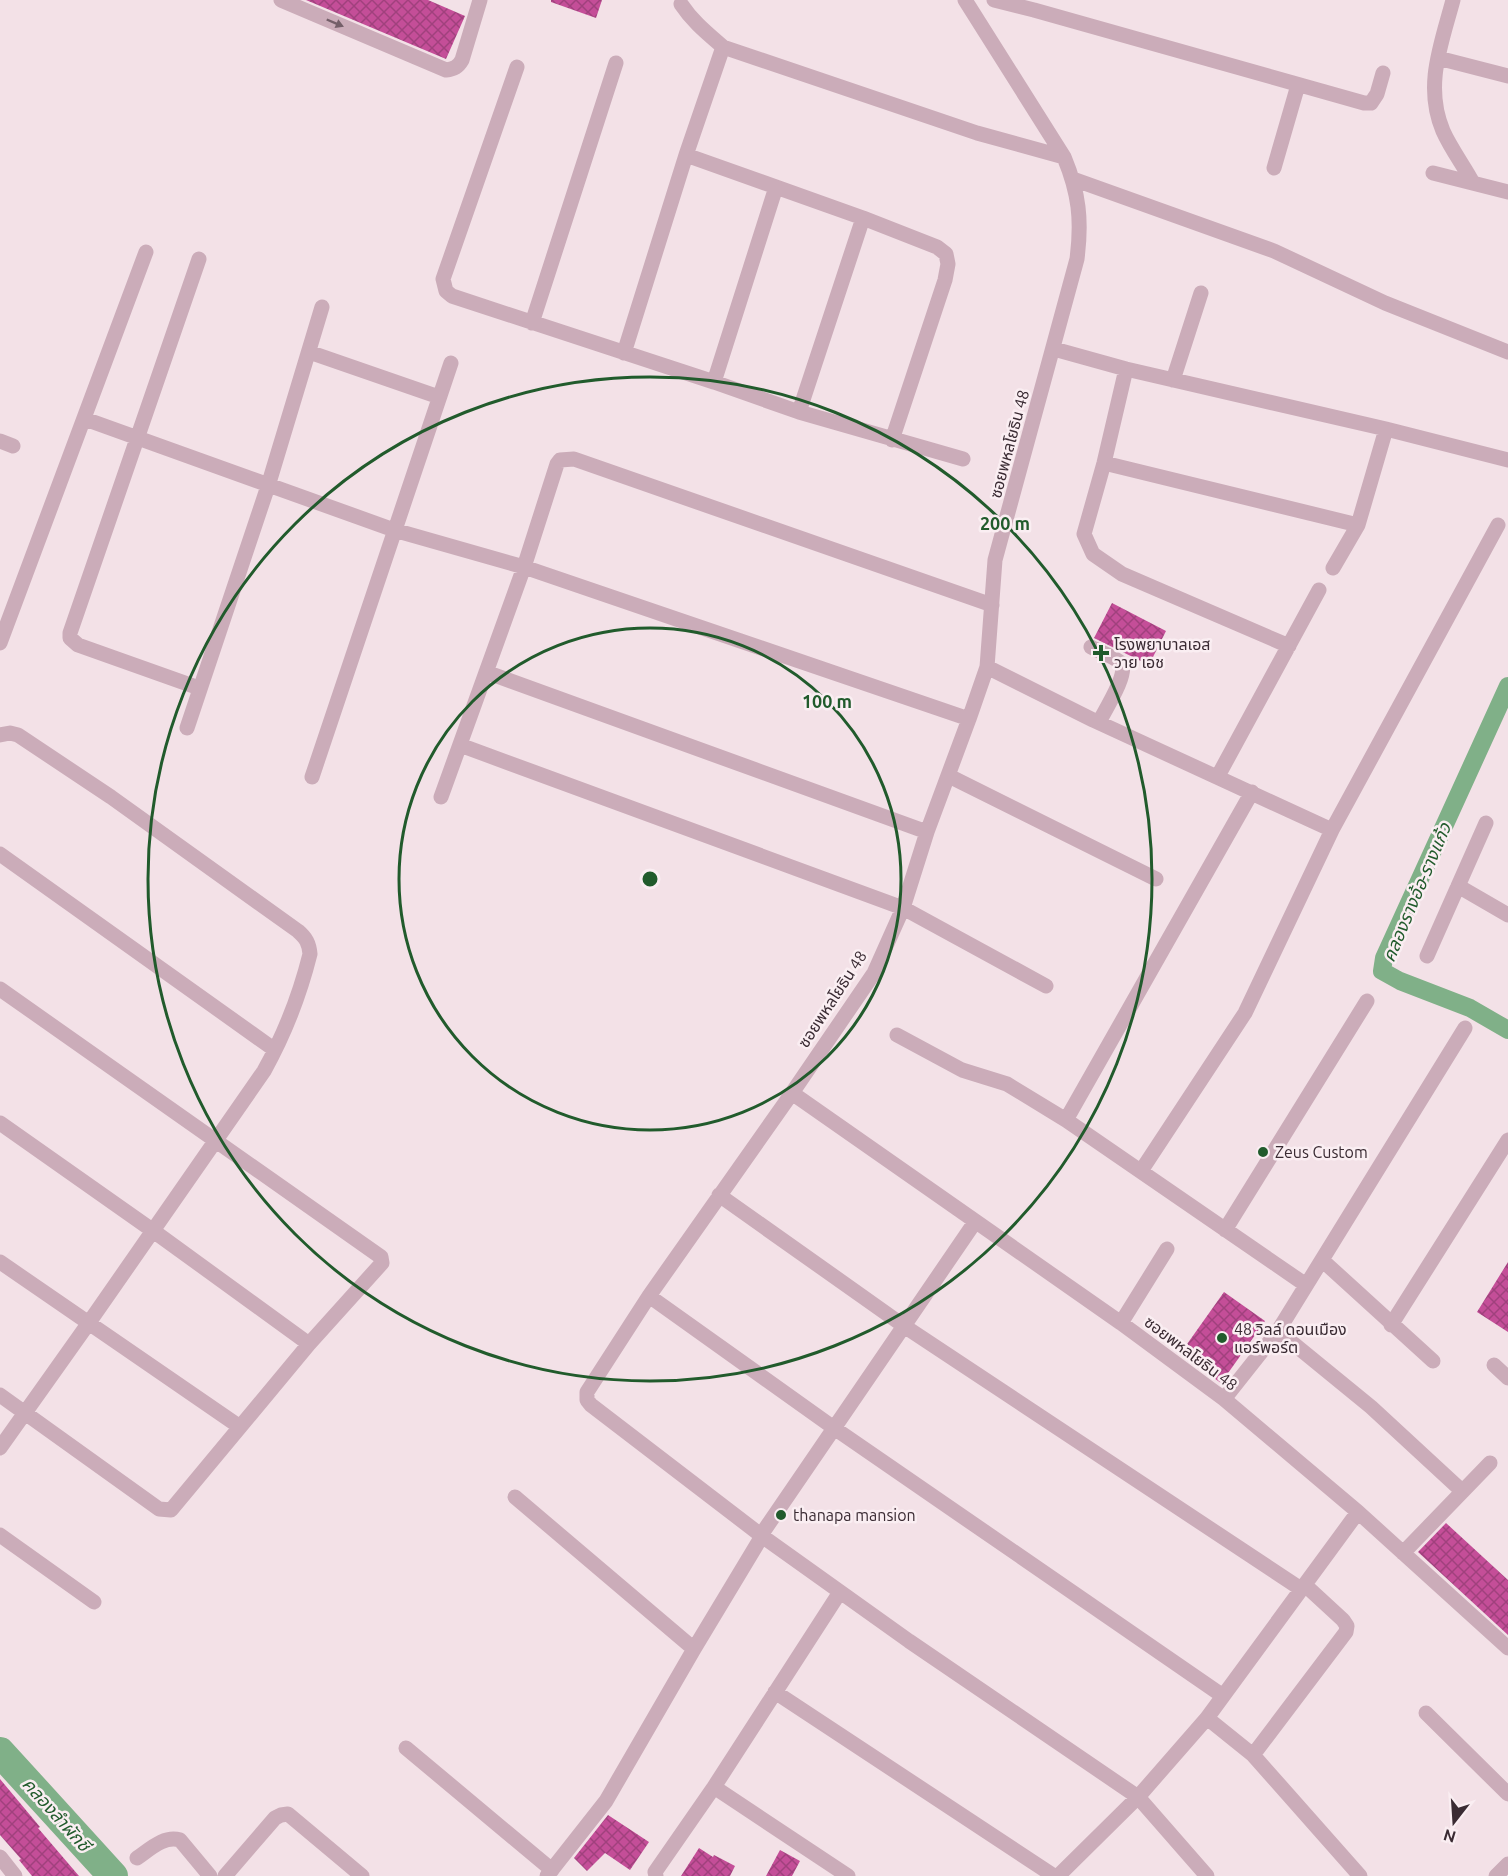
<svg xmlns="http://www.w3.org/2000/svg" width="1508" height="1876" font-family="Ubuntu,'Noto Sans Thai',sans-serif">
<defs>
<pattern id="building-cross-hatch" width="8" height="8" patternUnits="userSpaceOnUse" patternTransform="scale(1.5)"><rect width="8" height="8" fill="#c44e98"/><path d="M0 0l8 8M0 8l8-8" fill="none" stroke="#a0417d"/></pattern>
</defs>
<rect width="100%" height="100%" fill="#f3e1e7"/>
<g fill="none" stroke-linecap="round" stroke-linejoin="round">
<path stroke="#80b088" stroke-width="18" d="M1508,686L1384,958L1382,971L1400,981L1470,1008L1508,1030"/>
<path stroke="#80b088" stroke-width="30" d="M0,1752L113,1876"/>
</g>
<path fill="url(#building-cross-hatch)" d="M306,0H428L465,16L446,59Z
M551,0H602L596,18L551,2Z
M1112,603L1166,631L1149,665L1094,638Z
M1508,1262V1332L1477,1312Z
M1224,1292L1265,1321L1221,1383L1180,1354Z
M1446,1523L1508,1580V1635L1418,1552Z
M0,1779L40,1827L38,1828L79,1876H32L19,1860L21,1859L0,1835Z
M608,1815L649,1842L630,1870L605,1853L587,1871L574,1858Z
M699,1848L713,1857L714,1855L735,1866L730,1876H681Z
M780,1850L800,1861L792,1876H766Z"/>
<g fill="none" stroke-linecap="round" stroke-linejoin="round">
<path stroke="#cbacb9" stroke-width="15" d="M281,0L446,70C454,69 458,67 462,60L480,0
M965,0L1064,157C1079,193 1082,220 1077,259L995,560L987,667L969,719L927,832L903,908L874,973L792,1093L1121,1323L1224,1399L1358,1512L1508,1648
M994,0L1034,10L1364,103H1371L1377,94L1383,73
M1453,0C1441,45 1424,86 1443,131C1451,149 1464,166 1473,183
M681,4C693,22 707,33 723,47L977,133L1064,157
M1438,58L1508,76
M517,67L443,279L446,291L452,296L714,382L799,412L963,459
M686,155L863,218L937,247L946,254L948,264L945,280L892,440
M1274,168L1298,85
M1433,173L1508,192
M1073,179L1274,251L1385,303L1508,352
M199,259L70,633V638L78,645L199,688
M532,323L616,63
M1054,349L1126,369L1386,429L1508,460
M309,352L439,397
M624,353L686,155L723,47
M1126,369L1104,463L1084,534L1093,554L1122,574L1289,646
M1173,380L1201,293
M714,382L776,187
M799,412L863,218
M85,419L394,530L524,567L969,719
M0,441L13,446
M1104,463L1358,525
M1333,568L1358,525L1386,429
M0,643L146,252
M1091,647C1100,652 1113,656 1121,663C1130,671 1104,712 1099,722
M987,667L1093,720L1332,830
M486,672L927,832
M187,728L268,486L322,307
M0,735L10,733L18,735L111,797L298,931C306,938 309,943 310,954C300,994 284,1035 264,1071L88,1324L0,1448
M460,745L903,908L1046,986
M949,776L1156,879
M1218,776L1319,590
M312,777L451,363
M441,797L524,567L557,464L560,460L574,459L992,605
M0,854L275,1050
M1458,886L1508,915
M1427,956L1486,823
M0,989L381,1257L382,1263L309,1344L171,1510L159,1509L0,1395
M897,1035L962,1070L1007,1084L1066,1120L1306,1285
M792,1093L649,1296L587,1392V1400L591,1405L762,1536L909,1641L1138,1797L1207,1876
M1066,1120L1252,792
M0,1123L152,1230L309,1344
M1141,1171L1245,1013L1332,830L1498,525
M719,1195L904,1326L1301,1589
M1225,1230L1367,1001
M1322,1260L1433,1361
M0,1262L240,1427
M649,1296L834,1428L1223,1696
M1121,1323L1167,1249
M1391,1325L1508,1140
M1278,1331L1371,1407L1462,1491
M1494,1365L1508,1378
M1224,1399L1278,1331L1465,1028
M515,1497L694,1649
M0,1535L94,1602
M761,1535L975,1222
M1403,1553L1490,1463
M775,1692L1054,1876
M1426,1713L1508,1794
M1207,1718L1253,1755L1360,1876
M406,1748L552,1870
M1253,1755L1346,1632L1347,1626L1343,1620L1305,1585
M714,1787L848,1876
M0,1857L15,1876
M137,1858C149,1850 164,1835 180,1840L210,1876
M225,1876L275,1818L281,1815L288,1814L362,1876
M547,1876L606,1801L694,1649L762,1536
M656,1876L655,1872L714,1787L840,1592
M1058,1876L1138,1797L1207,1718L1358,1512
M1496,1876L1508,1864"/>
</g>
<defs><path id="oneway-solid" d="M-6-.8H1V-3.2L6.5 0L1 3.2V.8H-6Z" transform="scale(1.5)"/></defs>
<use fill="#745f69" href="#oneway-solid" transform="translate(335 23) rotate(23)"/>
<g fill="none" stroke="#215b2c" stroke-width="3">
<circle cx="650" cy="879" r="251"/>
<circle cx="650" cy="879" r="502"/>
</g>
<g fill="#215b2c" stroke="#faeef2" stroke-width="2">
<path d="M1098 644h6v6h6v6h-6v6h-6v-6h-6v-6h6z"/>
<circle cx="1263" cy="1152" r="6"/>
<circle cx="1222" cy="1338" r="6"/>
<circle cx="781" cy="1515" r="6"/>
</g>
<g text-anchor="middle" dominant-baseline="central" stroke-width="5" stroke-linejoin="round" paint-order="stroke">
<g font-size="16" fill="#3a2b33" stroke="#faeef2">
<text transform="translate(1009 444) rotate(-75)">ซอยพหลโยธิน 48</text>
<text transform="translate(832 999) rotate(-57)">ซอยพหลโยธิน 48</text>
<text transform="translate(1191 1353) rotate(37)">ซอยพหลโยธิน 48</text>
</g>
<g font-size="16" fill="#3a2b33" stroke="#faeef2" text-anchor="start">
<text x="1114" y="644">โรงพยาบาลเอส<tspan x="1114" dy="18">วาย เอช</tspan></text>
<text x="1275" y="1152">Zeus Custom</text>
<text x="1234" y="1329">48 วิลล์ ดอนเมือง<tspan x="1234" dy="18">แอร์พอร์ต</tspan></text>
<text x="793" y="1515">thanapa mansion</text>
</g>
<g font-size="18" font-style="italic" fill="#215b2c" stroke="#faeef2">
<text transform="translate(1416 892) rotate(-67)">คลองรางอ้อ-รางแก้ว</text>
<text transform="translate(57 1814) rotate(48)">คลองลำผักชี</text>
</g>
</g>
<circle cx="650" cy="879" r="9" fill="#215b2c" stroke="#faeef2" stroke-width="3"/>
<g font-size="18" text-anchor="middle" font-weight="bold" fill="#215b2c" stroke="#faeef2" stroke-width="5" stroke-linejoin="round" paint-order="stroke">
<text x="1005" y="530">200 m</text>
<text x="827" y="708">100 m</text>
</g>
<g transform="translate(1454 1822) rotate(197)" stroke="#faeef2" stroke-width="4.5" paint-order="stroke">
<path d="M0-4.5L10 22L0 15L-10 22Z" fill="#3a2b33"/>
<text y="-9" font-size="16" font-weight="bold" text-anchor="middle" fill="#3a2b33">N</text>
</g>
</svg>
